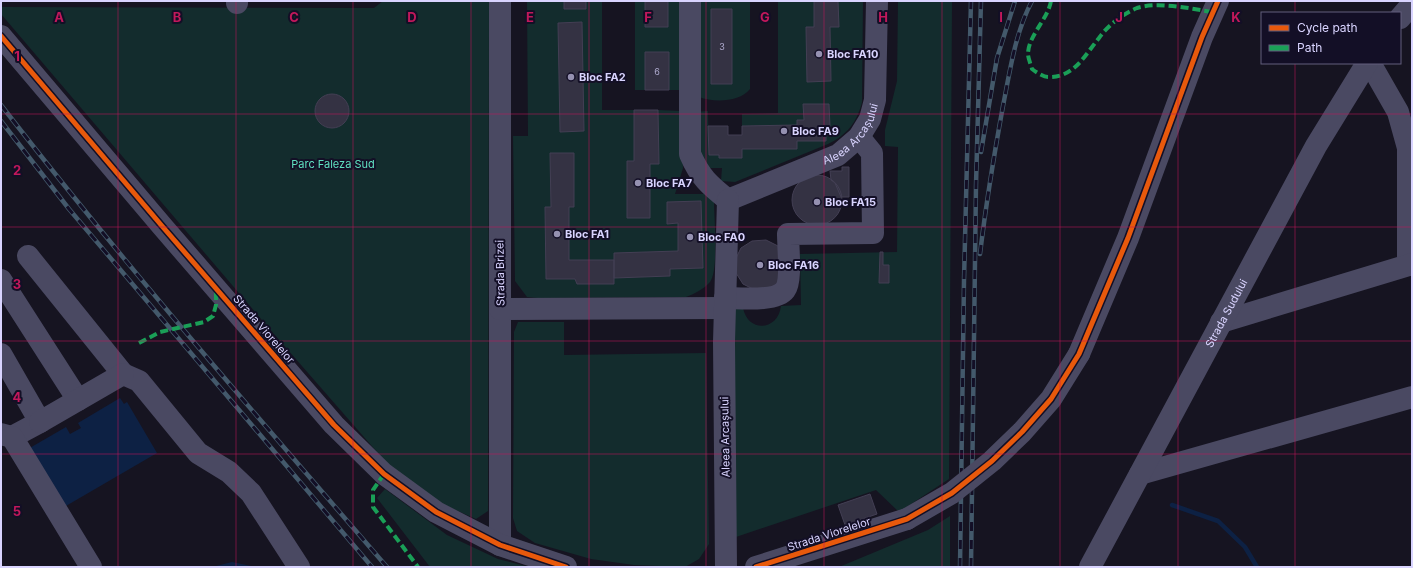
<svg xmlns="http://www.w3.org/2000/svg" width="1413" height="568" font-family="Inter,sans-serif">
<rect width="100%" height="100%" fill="#161421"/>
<path fill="#132c2d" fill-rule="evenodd" d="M383,1H489L488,511L476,519L440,503L391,468L267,326L1,14V7L374,8Z
M527,1H564V9H585L586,1H602V110H634V161H627V218H649L650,164H659L658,110L681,111L683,168L675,194H704L714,201C714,218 719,270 710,282C704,289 694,294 686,297L538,298L527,297L515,281L513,136H528ZM581,22L584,131L560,132L558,23ZM550,153H574V207H569V260H614V253L678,251V223L667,224V202L700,201L703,268L670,269V276L614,278V284H577L575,279H546L545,207H551Z
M635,1H645V27H668V1H684L683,90H669V52H645V90H635Z
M697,1H750V89C740,102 714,103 699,97ZM711,9H732V84H711Z
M778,1H814V27H806L808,82L831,81L830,27L838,1H863L862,102C857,122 847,135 828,144L735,182L721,181L722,168H707L700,156L694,112L708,111L709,155H719V158H742V149H797V141H826V127H830L829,104H803L804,120H797V125L742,126V114L778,113Z
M898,1H952L949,479L899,512L876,490L736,537L731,309L743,308C748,333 778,331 781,306L801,305L800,254L897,252L898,147L885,146V130L897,81Z
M518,322H564V355L706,353L709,544L699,559L685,567L634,565L591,559L535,543L517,531L513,518L514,332Z
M385,489L447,535L498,559L529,567H430L377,498Z
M950,516V567H839L928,530Z"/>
<path fill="#0d2144" d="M120,398L124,404L127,402L157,453L59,510L28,449L66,427L70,434L81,428L78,423Z
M232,562L256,567H212Z"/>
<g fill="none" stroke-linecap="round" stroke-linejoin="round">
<path stroke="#0d2144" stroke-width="4.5" d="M1172,505L1218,521L1245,547L1257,567"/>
</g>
<path fill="#343243" stroke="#433f54" d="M564,1H586V9H564Z
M645,1H668V27H645Z
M814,1H838L839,27H830L831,81L807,82L806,27H814Z
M711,9H732V84H711Z
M582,22L584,131L560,132L558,23Z
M645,52H669V90H645Z
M315 111a17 17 0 1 1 34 0a17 17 0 1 1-34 0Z
M803,104H829L830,127H826V141H797V149H742V158H719V155H709L708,126H728V135H742V126L797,125V120H804Z
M634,110H658L659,164H650V218H627V161H634Z
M550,153H574V207H569V260H614V284H577L575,279H546L545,207H551Z
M842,167H849V197H841L835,183L831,180L830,171H842Z
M792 200a25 25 0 1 1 50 0a25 25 0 1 1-50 0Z
M701,201L703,268L670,269V276L614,278V253L678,251V223L667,224V202Z
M766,240L778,246L779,282L768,290H755L743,284L736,273L735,260L741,248L752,241Z
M880,252H883V265H889V283H879Z
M870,494L877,514L845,525L838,505Z"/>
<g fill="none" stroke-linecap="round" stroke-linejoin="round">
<g stroke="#4a4962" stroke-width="22">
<path d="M500,1V545"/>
<path d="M690,1V154C700,177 709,185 728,200"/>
<path d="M237,3V1"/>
<path d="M1400,18L1412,4"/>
<path d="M1,36L162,226L334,425L384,474L436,512L500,545L566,567"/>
<path d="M1370,63L1398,112L1408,148V265"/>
<path id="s1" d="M728,200L838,155L859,137L870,119L875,100L877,1"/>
<path d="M28,256L123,374L139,381L198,453L229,472L251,493L299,567"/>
<path d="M1,280L78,400"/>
<path d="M725,298C739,298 776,302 785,290C792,281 788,247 788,234L873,233L872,153L859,137"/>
<path d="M500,309L724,308"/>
<path d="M1221,322L1412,264"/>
<path d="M1,354L40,422L12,437L1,434"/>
<path d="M1079,354L1128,238L1202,37L1218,1"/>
<path d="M40,422L123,374"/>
<path d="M12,437L91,567"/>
<path d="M1140,474L1412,397"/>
<path d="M726,567L724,342L728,200"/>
<path d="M756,567L907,519"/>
<path id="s2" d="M1090,567L1316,146L1367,63"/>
</g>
<g stroke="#43596b" stroke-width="4.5">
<path id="rail" d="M1,105C124,264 256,415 387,567
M1,121L69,209L372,567
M981,152L997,58L1015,1
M980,254C986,204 994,155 1003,106C1010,71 1015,33 1032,1
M960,567L964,280L971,1
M971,567L976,185L981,1"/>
</g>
<use href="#rail" stroke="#130f26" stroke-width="3" stroke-dasharray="9" stroke-linecap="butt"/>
<path stroke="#4a4962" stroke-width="22" d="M907,519L952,493L992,461L1022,432L1051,399L1079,354"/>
<path stroke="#1a9f57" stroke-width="4" stroke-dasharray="8 4" stroke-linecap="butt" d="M1051,1C1048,19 1028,36 1028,54C1028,58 1031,65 1032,69C1036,72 1043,77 1048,77C1074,78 1085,55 1099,38C1108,25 1123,14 1137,8C1159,1 1191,9 1213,12
M139,343L160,332L204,322L213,316L216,305V289
M384,474L373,490V507L418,567"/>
<g stroke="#130f26" stroke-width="8">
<path id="cycleway" d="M1,36L162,226L334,425L384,474L436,512L500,545L566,567
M756,567L907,519L952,493L992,461L1022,432L1051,399L1079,354L1128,238L1202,37L1218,1"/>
</g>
<use href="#cycleway" stroke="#e8590c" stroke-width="5"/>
</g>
<path fill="none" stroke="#c2185b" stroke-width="1" stroke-opacity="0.55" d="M118,1V567M236,1V567M353,1V567M471,1V567M589,1V567M706,1V567M824,1V567M942,1V567M1060,1V567M1178,1V567M1295,1V13M1295,63V567M1,114H1412M1,227H1412M1,341H1412M1,454H1412"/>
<g fill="#9591b1" stroke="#130f26" stroke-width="1.5">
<circle cx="819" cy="54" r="4"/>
<circle cx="571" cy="77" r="4"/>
<circle cx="784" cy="131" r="4"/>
<circle cx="638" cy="183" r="4"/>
<circle cx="817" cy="202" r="4"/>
<circle cx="557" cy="234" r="4"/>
<circle cx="690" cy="237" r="4"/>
<circle cx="760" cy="265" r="4"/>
</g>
<g text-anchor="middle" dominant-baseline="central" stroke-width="4" stroke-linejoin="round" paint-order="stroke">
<g font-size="9" fill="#b0acd0">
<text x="722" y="46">3</text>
<text x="657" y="71">6</text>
</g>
<g font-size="11" font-weight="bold" fill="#d9d4ff" stroke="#130f26" text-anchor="start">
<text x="827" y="54">Bloc FA10</text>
<text x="579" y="77">Bloc FA2</text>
<text x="792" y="131">Bloc FA9</text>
<text x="646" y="183">Bloc FA7</text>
<text x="825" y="202">Bloc FA15</text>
<text x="565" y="234">Bloc FA1</text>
<text x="698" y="237">Bloc FA0</text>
<text x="768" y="265">Bloc FA16</text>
</g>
<g font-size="11" fill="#d9d4ff" stroke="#130f26">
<text stroke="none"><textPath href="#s1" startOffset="143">Aleea Arcașului</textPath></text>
<text transform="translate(500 273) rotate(-91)">Strada Brizei</text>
<text stroke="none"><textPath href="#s2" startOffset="288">Strada Sudului</textPath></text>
<text transform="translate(264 329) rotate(49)">Strada Viorelelor</text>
<text transform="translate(725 437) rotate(-91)">Aleea Arcașului</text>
<text transform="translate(829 534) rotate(-18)">Strada Viorelelor</text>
</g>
<g font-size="11" fill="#5fe0c0" stroke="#130f26">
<text x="333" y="164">Parc Faleza Sud</text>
</g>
</g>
<g font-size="13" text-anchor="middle" font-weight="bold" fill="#c2185b" stroke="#130f26" stroke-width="4" stroke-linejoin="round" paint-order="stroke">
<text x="59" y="22">A</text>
<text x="177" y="22">B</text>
<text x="294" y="22">C</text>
<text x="412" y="22">D</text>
<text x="530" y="22">E</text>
<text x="648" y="22">F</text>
<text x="765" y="22">G</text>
<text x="883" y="22">H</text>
<text x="1001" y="22">I</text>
<text x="1119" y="22">J</text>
<text x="1236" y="22">K</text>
<text x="17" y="61">1</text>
<text x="17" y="175">2</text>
<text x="17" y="289">3</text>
<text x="17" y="402">4</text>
<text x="17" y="516">5</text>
</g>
<rect width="1413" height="568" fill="none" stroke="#d9d4ff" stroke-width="4"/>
<rect x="1261" y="12" width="140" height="52" fill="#130f26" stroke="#625e7d"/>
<rect x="1269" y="25" width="20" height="6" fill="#e8590c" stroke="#625e7d"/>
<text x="1297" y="32" font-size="12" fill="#d9d4ff">Cycle path</text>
<rect x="1269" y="45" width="20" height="6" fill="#1a9f57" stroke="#625e7d"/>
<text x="1297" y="52" font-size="12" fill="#d9d4ff">Path</text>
</svg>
